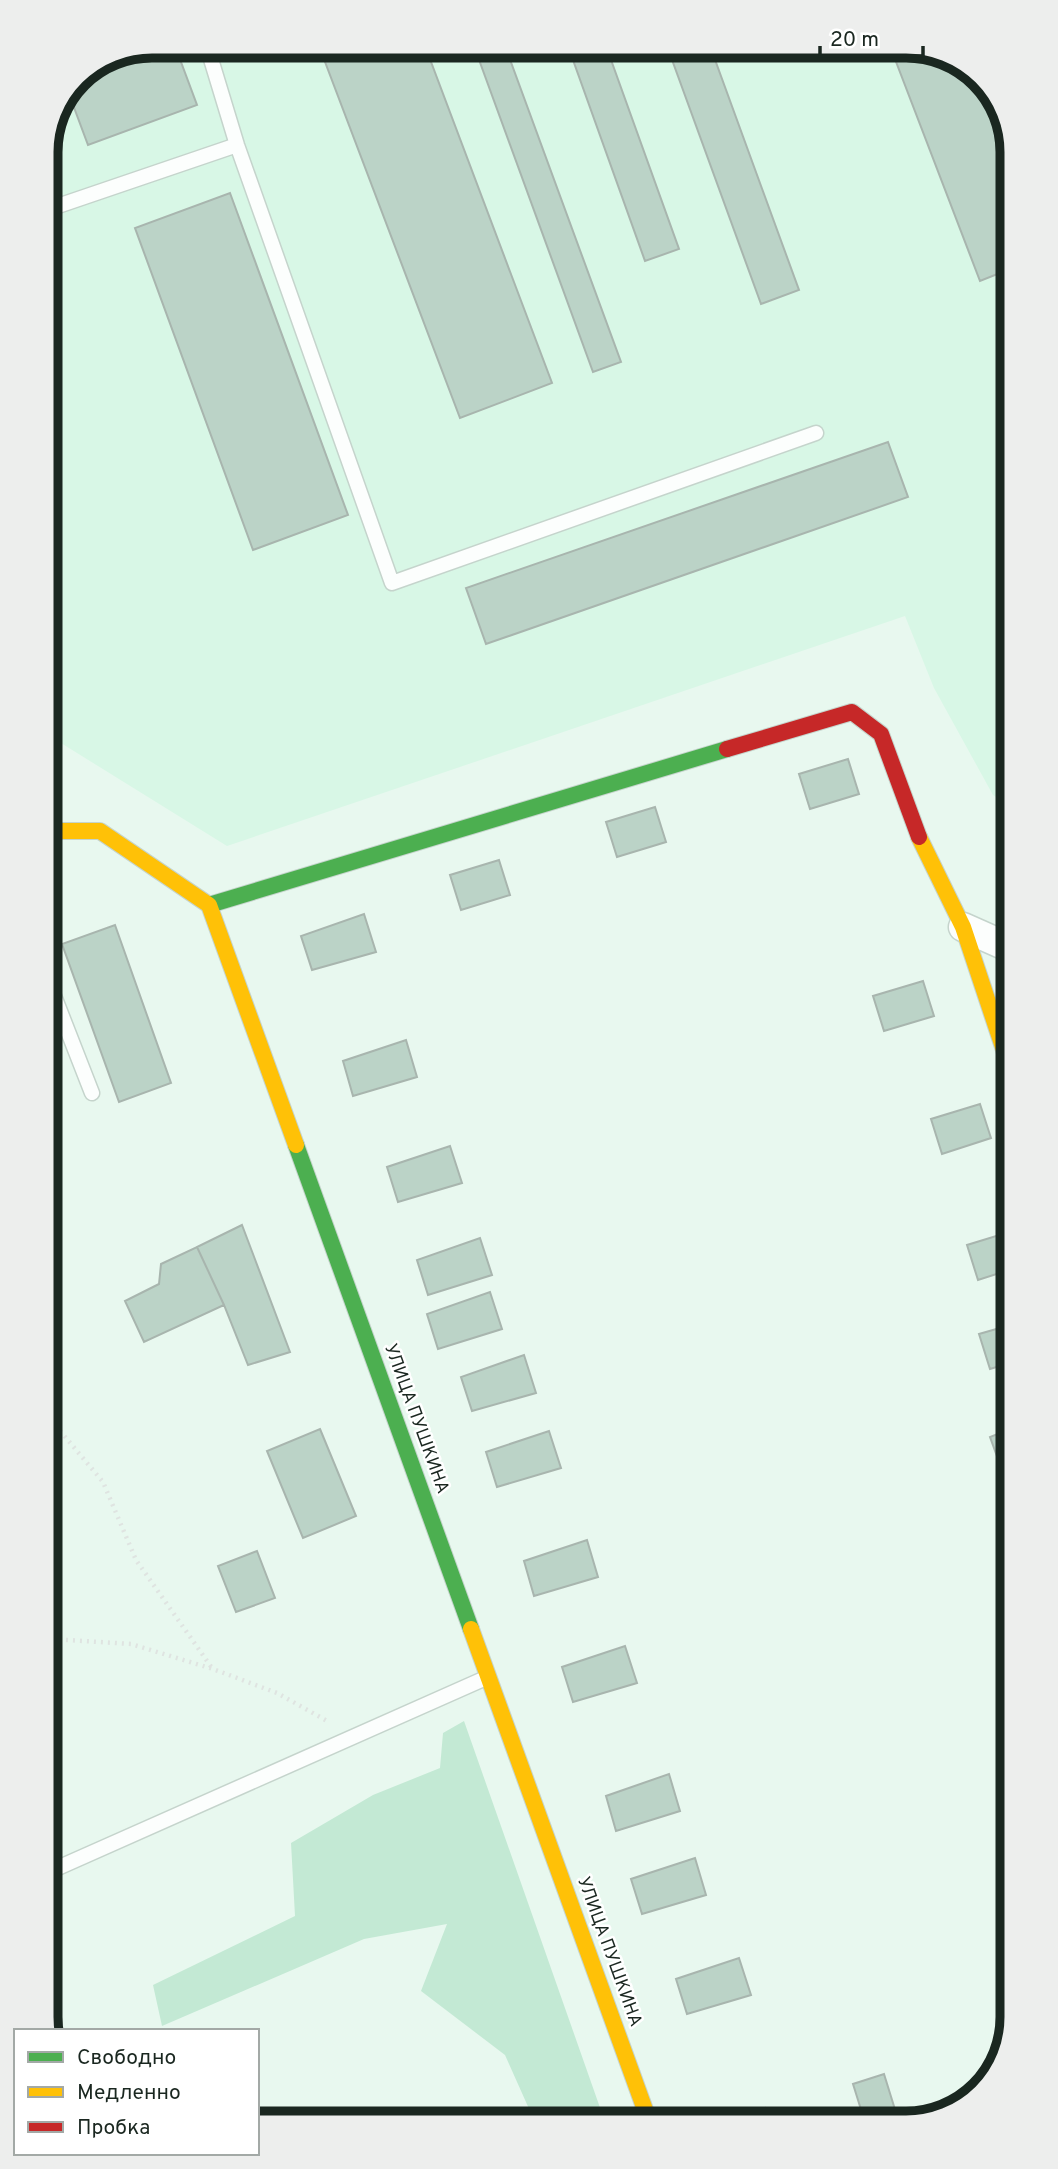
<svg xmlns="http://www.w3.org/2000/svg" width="1058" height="2169" font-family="Overpass,sans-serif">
<rect width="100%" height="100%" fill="#e8f8ef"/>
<path fill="#d8f7e6" d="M152,46H913L971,67L1005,112L1007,804L993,795L934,688L905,616L227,846L48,735L46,145L77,76Z"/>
<path fill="#c3e9d4" d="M464,1721L604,2119L534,2120L505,2055L421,1991L447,1924L364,1939L162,2026L153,1985L295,1916L291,1843L373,1795L440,1768L443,1733Z"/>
<path fill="#bbd3c7" stroke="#a8b5ae" stroke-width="2" d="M152,46H175L197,105L88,145L69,94L77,76Z
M319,46H425L552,383L460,418Z
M474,46H505L621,362L593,372Z
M568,46H606L679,249L645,261Z
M667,46H710L799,290L761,304Z
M890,46H913L971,67L1005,112V271L980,281Z
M230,193L348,515L253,550L135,228Z
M888,442L908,497L486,644L466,588Z
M848,759L859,794L810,809L799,774Z
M655,807L666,842L617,857L606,822Z
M499,860L510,895L461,910L450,875Z
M364,914L376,952L312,970L301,936Z
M115,925L171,1083L119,1102L62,944Z
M923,981L934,1016L884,1031L873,996Z
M406,1040L417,1077L353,1096L343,1061Z
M980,1104L991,1138L942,1154L931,1119Z
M450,1146L462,1183L398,1202L387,1167Z
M242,1225L290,1352L248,1365L224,1305L197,1247Z
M1009,1232V1270L978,1280L967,1245Z
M480,1238L492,1275L428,1295L417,1260Z
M197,1247L224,1305L144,1342L125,1301L159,1284L161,1264Z
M490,1292L502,1329L438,1349L427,1314Z
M1010,1325V1363L990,1369L979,1334Z
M524,1355L536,1393L472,1411L461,1377Z
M320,1429L356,1516L303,1538L267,1451Z
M1010,1429V1492L990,1437Z
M549,1431L561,1468L497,1487L486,1452Z
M587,1540L598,1577L534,1596L524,1561Z
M257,1551L275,1598L236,1612L218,1566Z
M625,1646L637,1683L573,1702L562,1667Z
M669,1774L680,1811L616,1831L606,1796Z
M695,1858L706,1895L642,1914L631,1879Z
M739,1958L751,1995L687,2014L676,1979Z
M884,2074L897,2116H863L853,2084Z
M765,2108L769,2117L739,2118Z"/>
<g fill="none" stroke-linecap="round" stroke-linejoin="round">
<g stroke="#c5d4cc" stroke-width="17">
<path id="lane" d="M207,46L237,145L392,583L816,433
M46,210L237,145
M49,983L92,1093
M53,1870L488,1677"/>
</g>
<g stroke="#c5d4cc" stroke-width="31">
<path id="street" d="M963,927L1008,947"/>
</g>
<g stroke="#c5d4cc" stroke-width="18">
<path id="fast" d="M209,905L727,749
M296,1145L471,1629"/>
</g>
<g stroke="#c5d4cc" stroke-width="18">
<path id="slow" d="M48,831H100L209,905L296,1145
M919,837L963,927L1009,1065
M471,1629L648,2118"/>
</g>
<g stroke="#c5d4cc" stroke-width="18">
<path id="jam" d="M727,749L852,712L881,734L919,837"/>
</g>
<path stroke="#dfe4e1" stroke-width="4.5" stroke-dasharray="2 5" stroke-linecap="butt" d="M51,1420L103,1482L136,1560L212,1668
M52,1639L131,1644L213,1669L277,1693L329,1722"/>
<use href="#lane" stroke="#fcfefd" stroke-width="14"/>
<use href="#street" stroke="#fcfefd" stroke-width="28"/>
<use href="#fast" stroke="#4caf50" stroke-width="16"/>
<use href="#slow" stroke="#ffc107" stroke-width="16"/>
<use href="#jam" stroke="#c62828" stroke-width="16"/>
</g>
<g text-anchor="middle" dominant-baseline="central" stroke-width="5" stroke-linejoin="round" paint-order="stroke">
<g font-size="18" fill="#1a2720" stroke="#fff">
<text transform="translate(416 1419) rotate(70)">УЛИЦА ПУШКИНА</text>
<text transform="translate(609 1952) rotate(70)">УЛИЦА ПУШКИНА</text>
</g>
</g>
<path d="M0 0H1058V2169H0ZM152 58H906A94 94 0 0 1 1000 152V2017A94 94 0 0 1 906 2111H152A94 94 0 0 1 58 2017V152A94 94 0 0 1 152 58Z" fill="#edeeed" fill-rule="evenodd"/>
<path fill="none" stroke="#1a2720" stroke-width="9" d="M152 58H906A94 94 0 0 1 1000 152V2017A94 94 0 0 1 906 2111H152A94 94 0 0 1 58 2017V152A94 94 0 0 1 152 58Z"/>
<rect x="14" y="2029" width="245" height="126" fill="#ffffff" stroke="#a3a9a6" stroke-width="2"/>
<rect x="28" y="2052" width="35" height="10" fill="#4caf50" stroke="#a3a9a6" stroke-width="2"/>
<text x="77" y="2064" font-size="21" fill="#1a2720">Свободно</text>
<rect x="28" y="2087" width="35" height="10" fill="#ffc107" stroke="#a3a9a6" stroke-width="2"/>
<text x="77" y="2099" font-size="21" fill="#1a2720">Медленно</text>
<rect x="28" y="2122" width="35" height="10" fill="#c62828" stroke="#a3a9a6" stroke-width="2"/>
<text x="77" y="2134" font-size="21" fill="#1a2720">Пробка</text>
<path d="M820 46v10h103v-10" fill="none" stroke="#1a2720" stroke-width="3.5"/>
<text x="830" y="46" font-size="21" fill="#1a2720" stroke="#ffffff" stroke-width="5" paint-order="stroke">20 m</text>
</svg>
